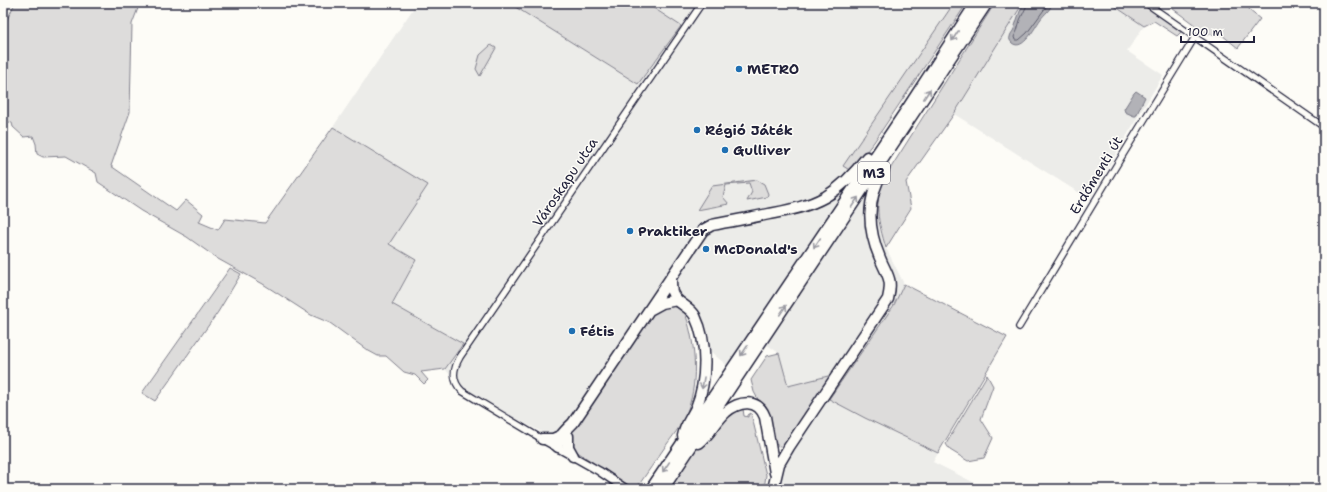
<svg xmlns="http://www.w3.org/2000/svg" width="1327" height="492" font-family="'Shantell Sans',sans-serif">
<rect width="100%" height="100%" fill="#fdfcf7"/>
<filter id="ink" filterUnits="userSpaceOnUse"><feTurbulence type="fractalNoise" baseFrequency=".025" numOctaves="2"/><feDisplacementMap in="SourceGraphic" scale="8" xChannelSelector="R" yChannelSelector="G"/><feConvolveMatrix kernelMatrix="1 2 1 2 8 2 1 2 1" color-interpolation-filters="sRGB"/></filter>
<g filter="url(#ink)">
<path fill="#ecece9" d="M417,3H509L638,84L681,26L646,3H954L844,166L879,190L878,223L886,248L904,284L894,305L841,382L832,375L788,386L779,353L760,340L736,373L705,347L688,305L659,286L564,428L547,435L463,390L445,369L463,344L392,304L416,261L389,244L333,127Z
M1023,3H1110L1144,26L1127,51L1163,75L1089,199L954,114Z
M829,399L865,418L938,453L933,462L987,489H780L784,466Z"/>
<path fill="#dddcdb" stroke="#807f8b" d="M15,3H140L132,24L130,112L111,166L176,211L186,200L203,214L199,222L218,230L225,219L265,223L333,127L428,185L389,244L416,260L392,304L463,344L445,369L421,372L428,380L424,384L415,375L404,372L386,356H378L367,350L330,323L311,315L263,284L218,259L187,237L141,211L98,182L96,173L66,156L43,157L37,154L36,144L33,136L24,137L13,127L12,123L3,120V28Z
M509,3H646L681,26L638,84Z
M954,3H967L874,142L851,171L843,166Z
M995,3H1023L954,114L906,182L911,208L886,248C878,221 873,204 885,177Z
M1110,3H1141L1183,30L1177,36L1154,21L1144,26Z
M1165,3H1254L1249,10L1260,19L1238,48L1222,35L1207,34Z
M491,45L496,48L480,76L476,69L480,55Z
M757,180L764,184L768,194L767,197L747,201L752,192L749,183L726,185L723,197L729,204L697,210L712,186Z
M230,268L241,274L218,312L155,401L142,393Z
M904,284L1007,337L938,453L865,418L829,399L894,305Z
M672,306L684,310C695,340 699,379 688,409C684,422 675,433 667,444C657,459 646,474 636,489H632L576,451L570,440L572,431L585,410L640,327L659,307Z
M779,353L788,386L832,375L785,445L779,446L772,442L760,403L754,392L751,380L767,356Z
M987,375L993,386L981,419L993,438L984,458L968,461L950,450L946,444Z
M743,409L744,416L748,417V415L751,413L766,475L764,489H670L696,449C713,436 722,415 743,409Z"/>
<path fill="#b2b2b7" stroke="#787885" d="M1024,3H1052C1051,10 1044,14 1040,20C1035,27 1023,52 1012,43C1010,41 1009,39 1010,37C1010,34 1013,32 1014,29C1017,20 1019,12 1024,3Z
M1136,91L1145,97L1136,116H1134L1125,112L1124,109L1134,93Z"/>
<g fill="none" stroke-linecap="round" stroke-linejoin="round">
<path stroke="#5c5c6d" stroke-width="1" d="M1028,3L1020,20L1017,31L1014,37L1015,40H1019L1027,33L1049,3"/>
<g stroke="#22223b" stroke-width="8">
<path id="minor" d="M1146,3L1324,127
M1019,327L1119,161L1195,37
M542,439L462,391C451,380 453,369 460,357L702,3"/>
</g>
<g stroke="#22223b" stroke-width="10">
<path id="tertiary" d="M544,440L599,471L626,489"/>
</g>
<g stroke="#22223b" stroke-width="13">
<path id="motorway" d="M671,277C671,282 671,288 672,292C676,304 690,306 695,316C708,343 707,381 696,408C691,418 685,425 683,436
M651,309L662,303L677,300
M568,436V447L573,456
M542,439H553L562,435
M699,443C710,434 716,421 726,412C739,401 758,398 765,417L775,473
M558,447C557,437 566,430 573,423L703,230L712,225C731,221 750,218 769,214C789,210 807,207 825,197C842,187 855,173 867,157
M651,489L909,106L976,3
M663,489L987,3
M773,489L779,464L789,447L888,299C893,278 887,276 880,258C867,228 866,198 884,169"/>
</g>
<use href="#minor" stroke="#fdfcf7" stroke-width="5.5"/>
<use href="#tertiary" stroke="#fdfcf7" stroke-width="7"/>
<use href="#motorway" stroke="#fdfcf7" stroke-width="10"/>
</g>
<defs><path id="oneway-shaft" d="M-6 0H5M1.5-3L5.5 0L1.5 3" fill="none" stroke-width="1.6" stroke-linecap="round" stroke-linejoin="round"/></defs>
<g stroke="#9a9aa2">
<use href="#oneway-shaft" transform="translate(955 36) rotate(123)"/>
<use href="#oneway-shaft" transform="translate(927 94) rotate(-57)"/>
<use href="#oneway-shaft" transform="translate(855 202) rotate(-56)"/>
<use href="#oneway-shaft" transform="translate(817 243) rotate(124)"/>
<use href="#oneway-shaft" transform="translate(783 310) rotate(-56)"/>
<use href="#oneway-shaft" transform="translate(744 351) rotate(124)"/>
<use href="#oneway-shaft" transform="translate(703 383) rotate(100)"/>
<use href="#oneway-shaft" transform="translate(666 467) rotate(124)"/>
</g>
</g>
<g fill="#1f6fb2" stroke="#fdfcf7" stroke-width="1.5">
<circle cx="739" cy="69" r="4"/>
<circle cx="697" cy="130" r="4"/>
<circle cx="725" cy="150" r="4"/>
<circle cx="630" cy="231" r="4"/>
<circle cx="706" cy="249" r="4"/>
<circle cx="572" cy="331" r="4"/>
</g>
<g text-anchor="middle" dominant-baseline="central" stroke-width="3" stroke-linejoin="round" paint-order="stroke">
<rect fill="#fdfcf7" stroke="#646373" stroke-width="1" x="858" y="162" width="32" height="22" rx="3"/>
<g font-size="13" font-weight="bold" fill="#22223b">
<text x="874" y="173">M3</text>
</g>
<g font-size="14" font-weight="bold" fill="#22223b" stroke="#fdfcf7" text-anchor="start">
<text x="747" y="69">METRO</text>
<text x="705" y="130">Régió Játék</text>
<text x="733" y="150">Gulliver</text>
<text x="638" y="231">Praktiker</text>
<text x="714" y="249">McDonald's</text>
<text x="580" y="331">Fétis</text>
</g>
<g font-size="14" fill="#22223b" stroke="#fdfcf7">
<text transform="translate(1096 175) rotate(-59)">Erdőmenti út</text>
<text transform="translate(565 182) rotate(-56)">Városkapu utca</text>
</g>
</g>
<rect width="1327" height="492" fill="none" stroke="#fdfcf7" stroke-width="16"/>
<rect x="8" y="8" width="1311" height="476" fill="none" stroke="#22223b" stroke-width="1.5" filter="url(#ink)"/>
<path d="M1181 36v6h73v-6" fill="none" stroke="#22223b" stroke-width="2"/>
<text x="1187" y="36" font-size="12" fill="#22223b" stroke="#fdfcf7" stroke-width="3" paint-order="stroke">100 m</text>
</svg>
